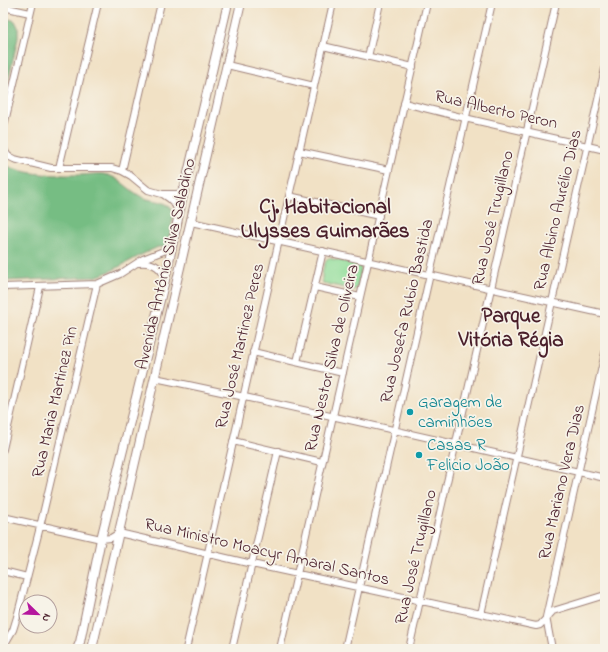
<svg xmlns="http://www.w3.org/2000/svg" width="608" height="652" font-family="'Indie Flower',sans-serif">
<rect width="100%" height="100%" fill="#f7f3e8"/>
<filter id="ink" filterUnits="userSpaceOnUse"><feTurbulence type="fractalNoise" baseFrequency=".025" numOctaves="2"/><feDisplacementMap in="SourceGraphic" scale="8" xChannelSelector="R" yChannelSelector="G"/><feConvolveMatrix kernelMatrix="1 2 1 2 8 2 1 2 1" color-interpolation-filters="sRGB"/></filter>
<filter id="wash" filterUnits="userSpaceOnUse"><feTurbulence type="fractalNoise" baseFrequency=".012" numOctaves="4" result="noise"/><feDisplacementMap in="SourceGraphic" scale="16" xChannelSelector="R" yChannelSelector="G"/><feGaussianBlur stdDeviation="0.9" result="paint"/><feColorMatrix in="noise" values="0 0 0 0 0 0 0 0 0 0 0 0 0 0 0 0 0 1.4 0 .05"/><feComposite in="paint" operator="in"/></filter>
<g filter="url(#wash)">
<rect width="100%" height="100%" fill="#f1e1c5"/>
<path fill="#93de9b" stroke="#6e7e63" d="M328,258L360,265L361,269L357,288L354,290L323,283C320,277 324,263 328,258Z"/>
<path fill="#76bd83" stroke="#606e57" d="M3,17L15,21L18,27V38L3,102Z
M3,164C26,176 56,175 81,175C88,175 96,173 103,174C119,176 128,190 142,197C155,203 165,198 174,212L168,245L167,247H158L143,254L111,271L95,277L3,281Z"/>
</g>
<g filter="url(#ink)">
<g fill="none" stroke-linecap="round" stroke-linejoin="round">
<g stroke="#9e8078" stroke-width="8">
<path id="street" d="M3,7L30,13
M323,46L413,67
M368,57L380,3
M227,65L314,86
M404,103L469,119L605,150
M3,130L33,3
M3,148L8,156L14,159L51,168H112L122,171L131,176L148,190L162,194H178L184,188
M299,151L389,170
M59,168L98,3
M122,171L161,3
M164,195C171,199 177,204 178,213
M289,196L379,216
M191,222L605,314
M139,263C152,262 162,266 165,280
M3,287L97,284L120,274L143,259L171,248
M315,287L360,297
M253,352L343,373
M297,362L323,251
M155,378C305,409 455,444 605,478
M233,441L322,462
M3,449L40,287
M3,517L101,539L111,538L119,533L252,564L536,626L540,625L553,611L605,595
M3,571L27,577
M481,614L605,69
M3,647L13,630L17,617L39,531L97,284
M186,649L333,3
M232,649L278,451
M280,649L427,3
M345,649L430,274L492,3
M409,649L556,3
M552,649L546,617L605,353"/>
</g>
<g stroke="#9e8078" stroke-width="10">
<path id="secondary" d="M77,649L80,642L101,539L165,280L185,186L228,3
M92,649L241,3"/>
</g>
<use href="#street" stroke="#fff" stroke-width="6"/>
<use href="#secondary" stroke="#fff" stroke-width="8"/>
</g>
</g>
<g fill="#0f9aa8" stroke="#f7f3e8" stroke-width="1.5">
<circle cx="410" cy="412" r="4"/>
<circle cx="419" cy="455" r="4"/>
</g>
<g text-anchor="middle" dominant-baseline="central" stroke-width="3.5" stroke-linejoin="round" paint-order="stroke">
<g font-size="17" fill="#4a1f2b" stroke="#f7f3e8">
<text transform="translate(496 110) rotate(13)">Rua Alberto Peron</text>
<text transform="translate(558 210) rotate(-77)">Rua Albino Aurélio Dias</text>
<text transform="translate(493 218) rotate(-77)">Rua José Trugillano</text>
<text transform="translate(166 264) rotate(-77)">Avenida Antônio Silva Saladino</text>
<text transform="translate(407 311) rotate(-77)">Rua Josefa Rubio Bastida</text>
<text transform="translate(240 346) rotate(-77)">Rua José Martinez Peres</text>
<text transform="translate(332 358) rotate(-77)">Rua Nestor Silva de Oliveira</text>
<text transform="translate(55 402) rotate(-77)">Rua Maria Martinez Pin</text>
<text transform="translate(562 482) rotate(-77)">Rua Mariano Vera Dias</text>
<text transform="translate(267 552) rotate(13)">Rua Ministro Moacyr Amaral Santos</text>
<text transform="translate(416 557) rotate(-77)">Rua José Trugillano</text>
</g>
<g font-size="17" fill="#0d838f" stroke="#f7f3e8" text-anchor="start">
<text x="418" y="402">Garagem de<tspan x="418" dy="20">caminhões</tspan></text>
<text x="427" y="445">Casas R<tspan x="427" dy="20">Felicio João</tspan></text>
</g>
<g font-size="21" font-weight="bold" fill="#4a1f2b" stroke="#f7f3e8">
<text x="325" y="208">Cj. Habitacional<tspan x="325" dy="24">Ulysses Guimarães</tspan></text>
<text x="511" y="317">Parque<tspan x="511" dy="24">Vitória Régia</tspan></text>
</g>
</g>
<rect width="608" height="652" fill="none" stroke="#f7f3e8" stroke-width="16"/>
<g transform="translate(38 614) rotate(113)"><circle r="19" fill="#f7f3e8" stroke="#b29e9c"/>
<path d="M0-3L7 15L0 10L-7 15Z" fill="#b5179e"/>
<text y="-6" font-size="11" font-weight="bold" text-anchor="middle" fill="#4a1f2b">N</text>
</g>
</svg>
